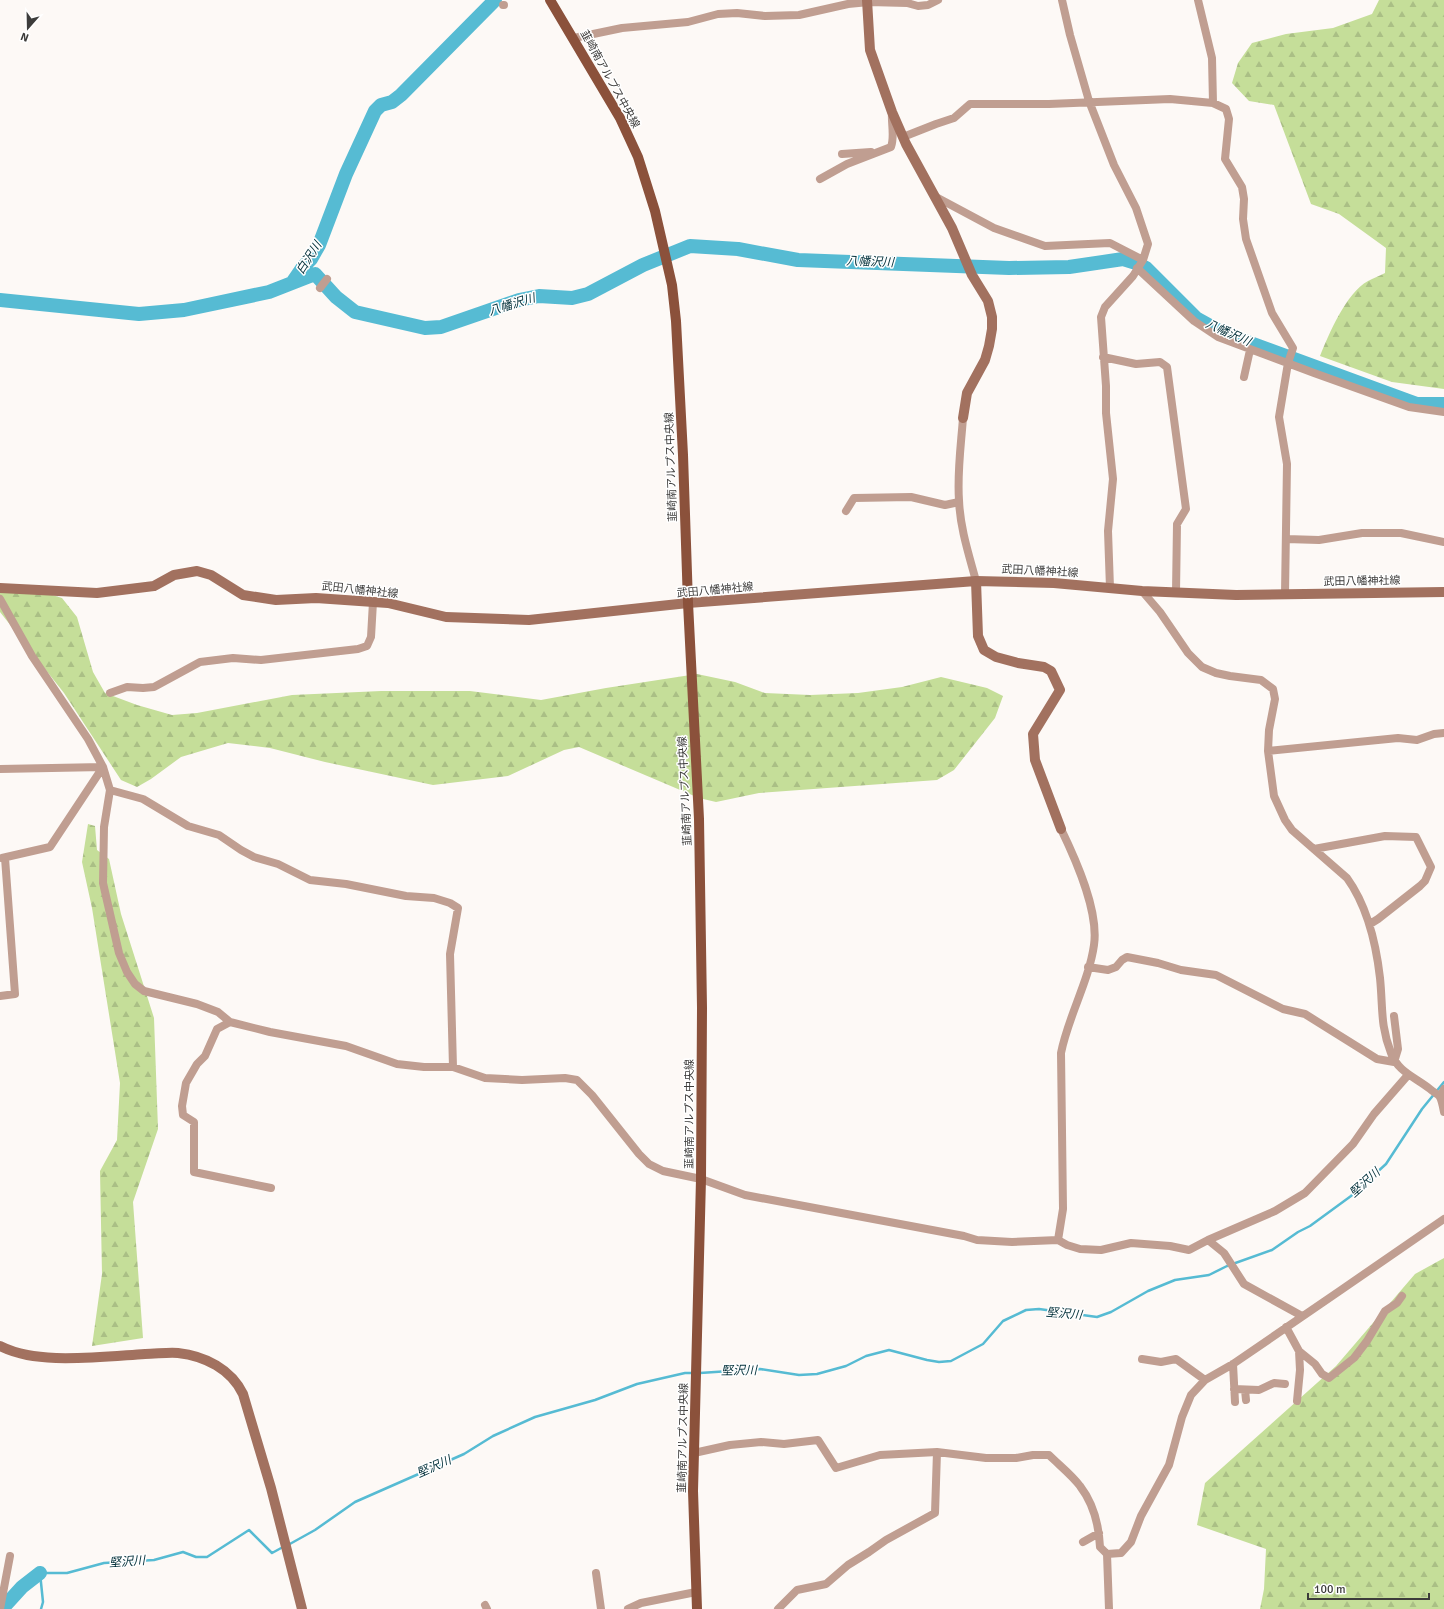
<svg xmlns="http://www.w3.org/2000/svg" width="1444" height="1609" font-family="Signika,'Noto Sans JP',sans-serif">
<defs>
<pattern id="forest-firs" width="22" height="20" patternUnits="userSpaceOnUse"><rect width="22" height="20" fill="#c5de99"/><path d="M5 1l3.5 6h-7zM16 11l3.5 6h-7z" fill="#aabf85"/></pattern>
</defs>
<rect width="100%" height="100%" fill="#fdf9f6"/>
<path fill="url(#forest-firs)" d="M1379,0H1444V389L1392,382L1320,356C1329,334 1346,293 1368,281C1373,278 1380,276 1385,273L1386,248L1339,214L1311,204L1274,105L1249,101L1232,83L1238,63L1252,43L1286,34L1333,28L1372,14Z
M20,585L62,598L77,617L93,672L105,693L137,705L172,715L197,713L292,695L381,691H470L541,700L606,688L697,674L735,682L765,693L810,695L858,693L902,687L941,677L987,688L1003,696L995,718L954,770L937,780L759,793L716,802L699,798L579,747L564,750L508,776L433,785L325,762L270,748L228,743L181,757L151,779L137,787L121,780L64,693L0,612V586Z
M88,824L95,826L97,850L109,859L121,914L154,1018L158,1129L133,1202L143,1338L92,1346L102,1274L100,1171L117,1140L120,1083L92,908L82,862Z
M1444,1258V1609H1260L1264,1589L1266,1549L1197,1525L1205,1483L1336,1366L1415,1274Z"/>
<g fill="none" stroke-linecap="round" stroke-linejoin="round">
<path stroke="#56bbd3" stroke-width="2.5" d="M700,1373L760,1369L799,1375L817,1374L846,1366L866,1356L889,1350L927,1360L939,1362L951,1361L983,1344L1003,1321L1026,1310L1039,1309L1097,1317L1111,1312L1148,1291L1175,1280L1209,1275L1227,1266L1272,1250L1298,1232L1310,1226L1351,1196L1386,1164L1422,1109L1444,1082
M288,1545L315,1530L355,1502L464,1454L493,1436L535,1417L595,1400L637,1384L685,1373H693
M41,1609L43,1602L40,1573H67L104,1563L154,1560L183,1552L196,1557H207L249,1530L272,1553L283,1547"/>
<path stroke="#56bbd3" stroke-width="14" d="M292,283L303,267L311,259L319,245L346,174L375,111L381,105L392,102L401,95L495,0
M0,300L139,314L184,310L269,292L315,274L336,297L355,312L425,328L441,327L519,300L539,296L572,298L588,294L643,265L690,246L738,249L798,260L1009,268L1069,267L1123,259L1136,263L1146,268L1196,318L1223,333L1406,400L1417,404H1444
M2,1609L22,1587L40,1573"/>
<path stroke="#c09e91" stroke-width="8" d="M1062,0L1070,35L1089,101L1114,165L1136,208L1148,244L1143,260L1133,276L1105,307L1101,317L1106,386V413L1113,479L1108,531L1110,588
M1198,0L1212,58L1213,103L1226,109L1229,119L1225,159L1242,187L1244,199L1243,219L1246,239L1272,313L1293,348L1288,363L1279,417L1287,464L1285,594
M503,5H504
M574,38L622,28L688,22L718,14L737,13L765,16L799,15L848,4L869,2L907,3L918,6L928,5L938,0
M903,137L936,124L954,118L970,104H1049L1170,99L1213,103
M842,154L871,152
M820,179L847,164L891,147C895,136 891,124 892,112
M936,197L994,228L1045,246L1110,243L1143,260
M1137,268L1194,321L1218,337L1314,373L1409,407L1444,412
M320,288L327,279
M1103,357L1136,364L1160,362L1167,367L1186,509L1177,524L1176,592
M1244,377L1250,350
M963,418C961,445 957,473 959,500C960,528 969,555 976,581
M846,511L854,498L911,497L945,505L959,502
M1286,539L1319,540L1362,533H1401L1444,542
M1142,591L1160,612L1188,653L1202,667L1216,673L1230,676L1261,680L1273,689L1275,699L1269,730L1268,751L1274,796L1285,820L1292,830L1347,878C1368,907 1376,943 1380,978C1383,1007 1380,1025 1391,1053C1398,1072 1415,1077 1430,1089C1433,1092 1438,1094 1440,1097C1442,1101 1443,1107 1444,1112
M0,599L32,656L88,739L103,767L110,790L104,827L103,883L119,953L127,972L135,984L144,991L197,1004L218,1012L230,1022L270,1032L346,1046L397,1064L424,1067H453L485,1078L522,1080L565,1078L577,1080L592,1095L639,1154L649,1164L663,1171L701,1179L745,1195L964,1236L977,1240L1012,1242L1058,1240L1067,1245L1080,1249L1101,1250L1131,1243L1170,1246L1189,1250L1208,1240L1275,1211L1305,1193L1353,1144L1374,1114L1408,1075
M110,693L127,687L143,688L154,687L200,662L233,658L261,660L358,649L367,646L371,637L373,602
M1268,751L1398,738L1417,740L1434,734L1444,733
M0,769L103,767
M110,790L143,799L188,826L219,835L241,850L254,857L278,864L310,880L346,884L406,896L434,898L450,903L458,908L450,954L453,1067
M1314,849L1385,836L1416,837L1431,867L1425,881L1420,886L1378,919L1370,924
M2,858L50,847L103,767
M1088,967L1108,970L1116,967L1122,960L1127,957L1158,963L1181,970L1216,975L1283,1009L1305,1014L1377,1059L1394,1062
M0,996L15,994L5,858
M1394,1016L1398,1049L1394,1062
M230,1022L217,1029L205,1056L197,1064L186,1083L182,1106L183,1115L194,1122V1172L271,1188
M1440,1097L1444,1089
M1058,1240L1063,1209L1061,1053C1068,1017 1089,981 1094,945C1099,911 1076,860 1061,829
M1208,1240L1224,1253L1244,1284L1302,1316
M1286,1327L1299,1351L1315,1364L1322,1374L1329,1378L1354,1358L1367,1341L1385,1311L1397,1303L1402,1296
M1142,1359L1161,1362L1176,1359L1205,1380
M1233,1364L1235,1402
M1234,1389L1259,1390L1274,1383L1285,1384
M1245,1390L1246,1400
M1297,1401L1300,1370L1299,1351
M694,1453L730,1445L761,1442L784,1444L818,1440L836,1468L880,1455L937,1452L986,1458H1016L1033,1455H1049C1059,1465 1072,1475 1080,1486C1093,1503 1099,1526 1100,1547L1107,1554L1109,1609
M1083,1542L1099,1533
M1107,1554L1121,1553L1131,1542L1141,1516L1169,1465L1182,1417L1191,1395L1205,1380L1233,1364L1341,1290L1444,1219
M596,1573L601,1609
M485,1605L487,1609
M0,1609L10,1556
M628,1609L641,1603L696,1592
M778,1609L797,1590L826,1584L848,1565L869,1552L886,1540L935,1513L937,1452"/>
<path stroke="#a2715f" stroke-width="10" d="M867,0L870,50L892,112L906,144L952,228L972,275L988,301L992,317V329L989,346L985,360L967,393L963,418
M976,581L978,636L984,650L996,657L1018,663L1044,667L1051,671L1060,690L1033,734L1035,760L1061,829
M0,588L97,593L154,586L174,575L197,571L211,575L243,595L276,600L316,598L388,603L446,617L529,620L688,603L976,581L1054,583L1142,591L1236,595L1444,592
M0,1346C18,1355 36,1357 56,1358C85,1359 115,1356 145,1354C156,1354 168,1352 178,1353C205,1356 231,1369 243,1394L271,1488L302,1609"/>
<path stroke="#8b513b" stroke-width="10" d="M550,0L620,118L638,157L655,211L672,285L676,321L683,455L688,603L699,819L702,1008L701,1179L693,1491L697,1609"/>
</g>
<g text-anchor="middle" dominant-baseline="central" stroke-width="3" stroke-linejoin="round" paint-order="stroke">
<g font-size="11" fill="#3d3c3b" stroke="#fff">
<text transform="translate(610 79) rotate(61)">韮崎南アルプス中央線</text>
<text transform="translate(671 467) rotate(-92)">韮崎南アルプス中央線</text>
<text transform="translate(1040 571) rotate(3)">武田八幡神社線</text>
<text transform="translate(1362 581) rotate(-1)">武田八幡神社線</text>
<text transform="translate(360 590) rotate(6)">武田八幡神社線</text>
<text transform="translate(715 590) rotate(-5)">武田八幡神社線</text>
<text transform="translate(685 791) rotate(-93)">韮崎南アルプス中央線</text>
<text transform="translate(689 1114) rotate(-90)">韮崎南アルプス中央線</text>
<text transform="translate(683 1438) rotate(-89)">韮崎南アルプス中央線</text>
</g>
<g font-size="12" font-style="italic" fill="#002f39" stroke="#fff">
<text transform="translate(309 258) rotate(-57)">白沢川</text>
<text transform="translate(870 262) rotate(2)">八幡沢川</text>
<text transform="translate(512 305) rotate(-17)">八幡沢川</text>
<text transform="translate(1228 333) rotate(24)">八幡沢川</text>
<text transform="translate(1365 1183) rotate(-42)">堅沢川</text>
<text transform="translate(1064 1314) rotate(5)">堅沢川</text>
<text transform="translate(739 1371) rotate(-1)">堅沢川</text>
<text transform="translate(434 1467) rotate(-24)">堅沢川</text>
<text transform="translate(127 1562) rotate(-4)">堅沢川</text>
</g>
</g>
<g transform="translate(28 28) rotate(200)" stroke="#ffffff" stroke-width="3" paint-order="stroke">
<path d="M0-3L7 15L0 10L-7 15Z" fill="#3d3c3b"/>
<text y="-6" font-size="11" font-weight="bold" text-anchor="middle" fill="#3d3c3b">N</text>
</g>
<path d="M1308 1593v6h121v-6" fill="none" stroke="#3d3c3b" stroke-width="2"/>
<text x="1314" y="1593" font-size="12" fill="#3d3c3b" stroke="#ffffff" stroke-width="3" paint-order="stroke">100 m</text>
</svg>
